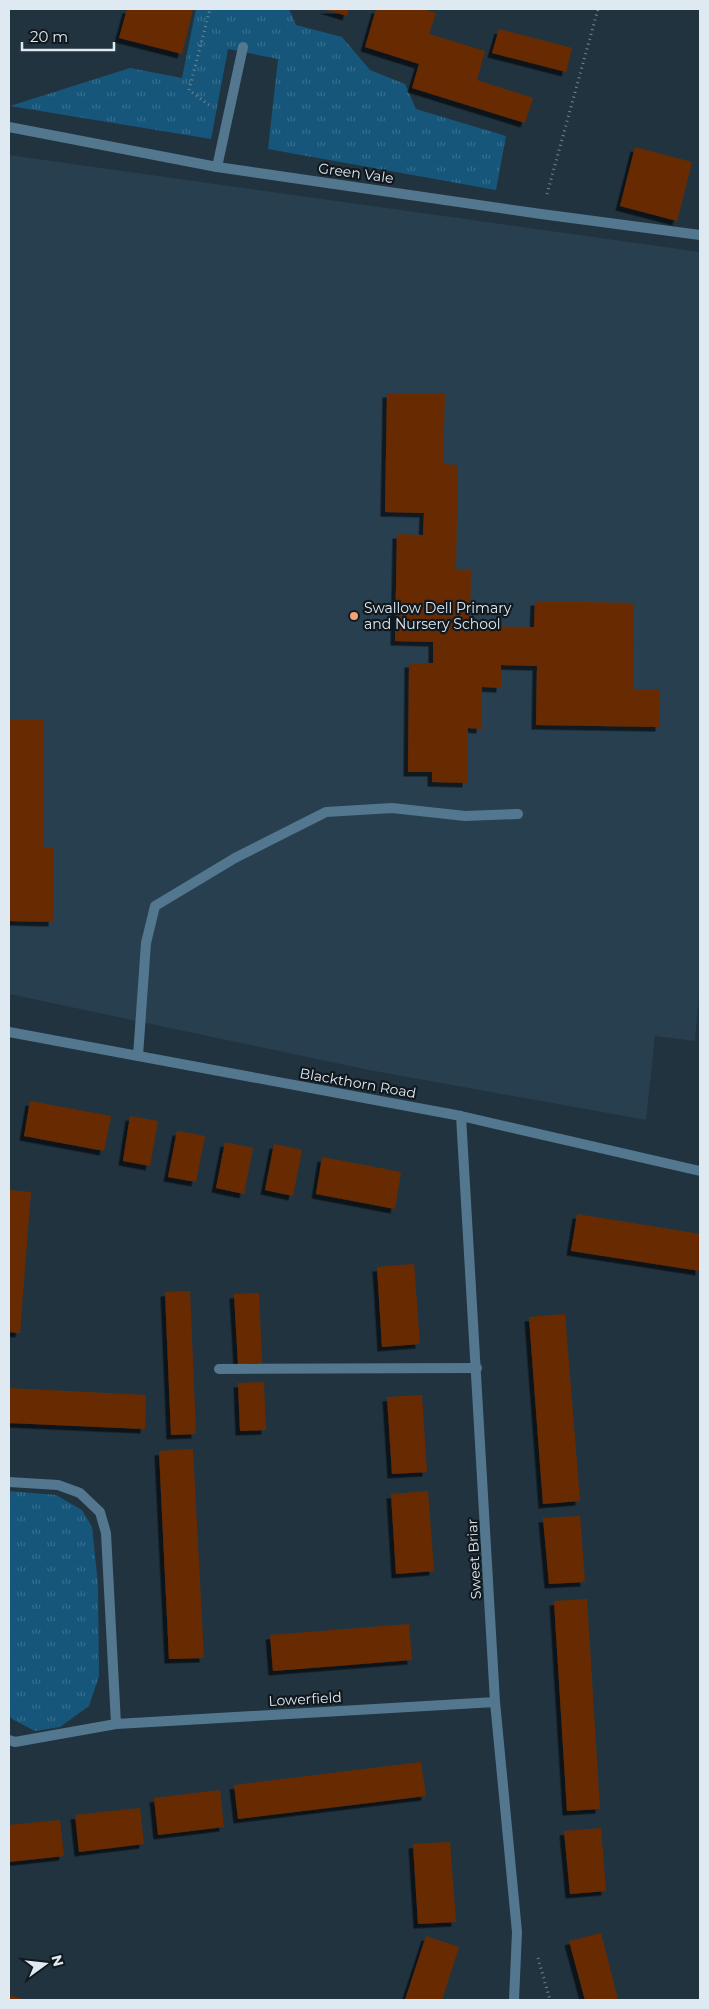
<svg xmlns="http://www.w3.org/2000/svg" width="709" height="2009" font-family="Montserrat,sans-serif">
<defs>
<pattern id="grass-tufts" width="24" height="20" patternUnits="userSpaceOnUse" patternTransform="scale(1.25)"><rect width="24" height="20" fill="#16567a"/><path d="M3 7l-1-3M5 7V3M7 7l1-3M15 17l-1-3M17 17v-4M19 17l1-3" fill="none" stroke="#376e8d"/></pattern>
<filter id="shadow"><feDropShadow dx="-4.5" dy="4.5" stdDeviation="0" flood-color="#0009"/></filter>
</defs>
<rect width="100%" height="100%" fill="#21333f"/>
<path fill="#273f4f" d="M9,155L700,252V980L695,1041L655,1036L646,1120L369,1070L9,994Z"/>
<path fill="url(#grass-tufts)" d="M196,9H289L296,25L342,37L370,70L405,84L416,109L506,136L496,190L268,149L278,59L228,49L211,139L10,106L130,68L182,78Z
M9,1491L56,1495L82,1510L92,1527L98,1585L99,1676L89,1706L60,1727L35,1731L12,1719L9,1715Z"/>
<path fill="#682c00" filter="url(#shadow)" d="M127,9H193L182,54L119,38Z
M324,9H349L347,16Z
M376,9H423L436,13L429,34L485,51L477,80L533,98L525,123L412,88L419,64L365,47Z
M499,29L572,48L566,72L492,53Z
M635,147L692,162L677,221L620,206Z
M387,393L445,394L443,464L458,465L456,569L471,570L470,626L534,627L535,601L634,603L633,689L660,690V727L536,725L537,666L501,665V688L482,687L481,729L468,728L467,783L432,782V772H408L409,663H433V642L395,641L397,534L423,535L424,513L385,512Z
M9,719L44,720L43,848H54L53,922L9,921Z
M30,1101L111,1116L104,1151L24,1136Z
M130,1116L158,1121L150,1166L123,1161Z
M177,1131L205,1136L196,1182L168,1177Z
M225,1142L253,1148L244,1194L216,1188Z
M274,1144L302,1150L293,1196L265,1190Z
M322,1157L401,1172L395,1209L316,1194Z
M9,1190L31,1192L20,1333L9,1332Z
M577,1214L700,1234V1271L571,1251Z
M414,1264L420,1344L382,1347L377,1267Z
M190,1291L196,1434L171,1435L165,1292Z
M259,1293L262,1363L238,1364L234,1294Z
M565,1314L580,1501L543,1504L529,1317Z
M264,1382L266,1430L240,1431L238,1383Z
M9,1388L146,1395L145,1429L9,1423Z
M422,1395L427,1472L392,1474L387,1397Z
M193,1449L204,1658L169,1659L159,1451Z
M428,1491L434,1571L396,1574L391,1494Z
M580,1516L585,1582L549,1584L543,1518Z
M587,1599L600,1809L567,1811L554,1601Z
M409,1624L412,1660L273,1671L270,1635Z
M421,1762L426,1796L238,1819L234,1785Z
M220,1790L224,1827L158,1835L154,1798Z
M140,1808L144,1844L79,1852L75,1815Z
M60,1820L64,1856L9,1862V1825Z
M601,1828L606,1891L570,1894L564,1831Z
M450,1842L456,1922L418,1924L413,1844Z
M601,1933L618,2000H585L569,1941Z
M426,1936L459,1947L442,2000H405Z
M9,1995L26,2000H9Z"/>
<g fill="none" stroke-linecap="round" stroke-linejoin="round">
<path stroke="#76858f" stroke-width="3" stroke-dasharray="1 4" stroke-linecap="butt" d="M209,105L189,90L210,9
M547,194L598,9
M538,1958L550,2000"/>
<path stroke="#53778f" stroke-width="10" d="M217,167L243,47
M138,1056L146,943L155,906L235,858L326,812L392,808L465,816L518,814
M219,1369L477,1368"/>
<path stroke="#53778f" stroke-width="10" d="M9,127L217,167L541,214L700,235
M9,1032L461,1116L700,1171
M461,1116L495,1702L517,1932L514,2000
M9,1482L58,1485L80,1493L100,1512L106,1533L116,1724
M9,1740L15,1742L116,1724L495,1702"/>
</g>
<circle fill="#f0a378" stroke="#11191f" stroke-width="2" cx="354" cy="616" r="5"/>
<g text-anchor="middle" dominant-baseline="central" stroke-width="4.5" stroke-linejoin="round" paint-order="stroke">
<g font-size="14" fill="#dee9f1" stroke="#11191f">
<text transform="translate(356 173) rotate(8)">Green Vale</text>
<text transform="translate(358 1083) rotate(10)">Blackthorn Road</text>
<text transform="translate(474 1559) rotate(-93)">Sweet Briar</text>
<text transform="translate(305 1699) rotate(-3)">Lowerfield</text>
</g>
<g font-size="14" fill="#dee9f1" stroke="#11191f" text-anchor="start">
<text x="364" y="608">Swallow Dell Primary<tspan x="364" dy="16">and Nursery School</tspan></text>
</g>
</g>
<rect width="709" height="2009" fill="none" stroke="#dee9f1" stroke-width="20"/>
<g transform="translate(45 1964) rotate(75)" stroke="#11191f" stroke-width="4" paint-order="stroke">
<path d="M0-4L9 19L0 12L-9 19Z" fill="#dee9f1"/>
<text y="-8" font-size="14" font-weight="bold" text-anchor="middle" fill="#dee9f1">N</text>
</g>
<path d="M22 42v8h92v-8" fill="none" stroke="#dee9f1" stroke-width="2.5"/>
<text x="30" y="42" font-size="15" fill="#dee9f1" stroke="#11191f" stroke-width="4" paint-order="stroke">20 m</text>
</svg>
